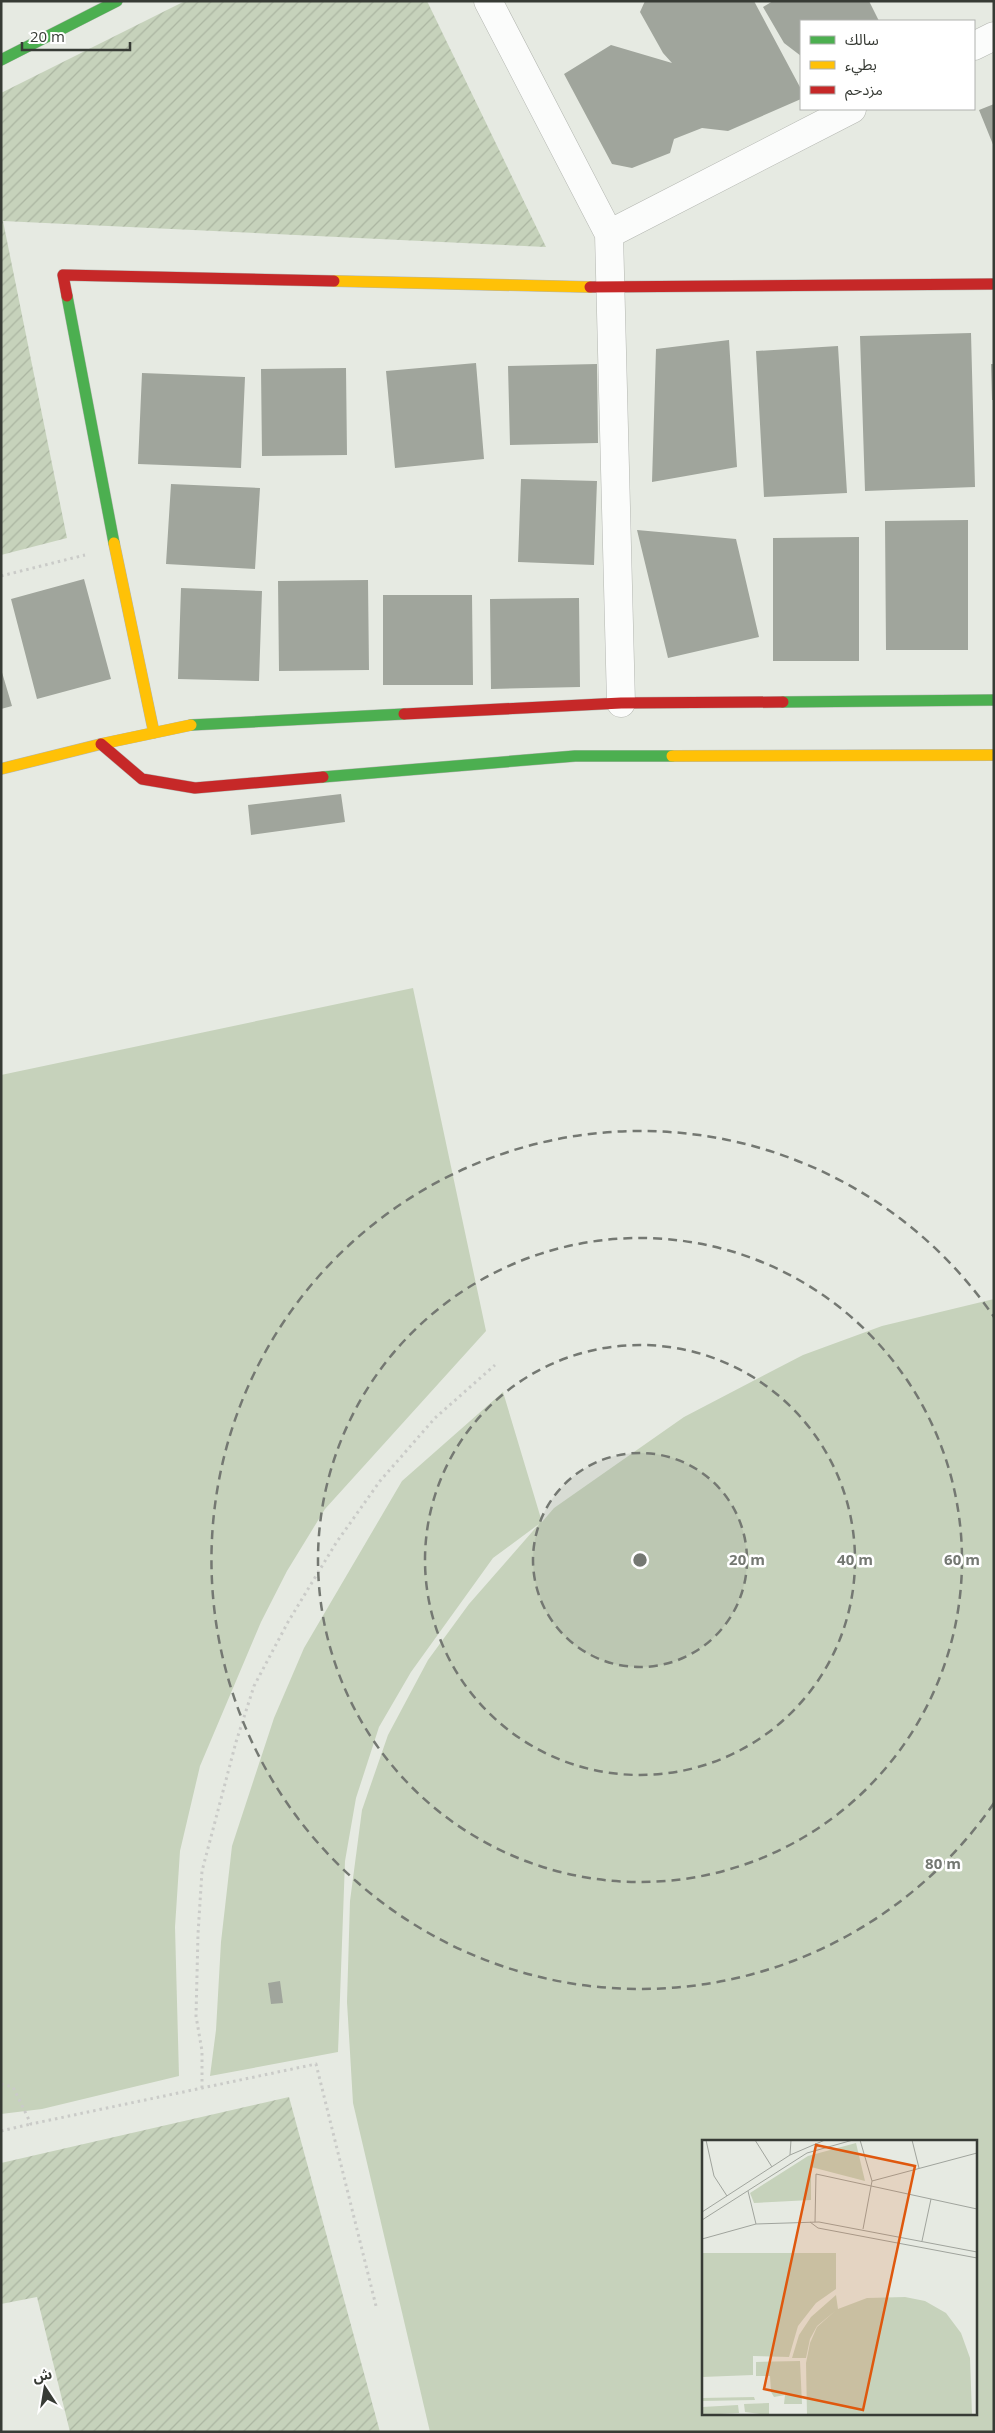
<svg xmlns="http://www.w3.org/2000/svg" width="995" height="2433" font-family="'Open Sans','Noto Sans Arabic',sans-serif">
<defs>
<pattern id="garden-furrows" width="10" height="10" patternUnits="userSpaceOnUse" patternTransform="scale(1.25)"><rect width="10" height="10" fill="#c6d2bb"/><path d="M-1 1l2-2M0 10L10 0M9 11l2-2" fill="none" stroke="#abb5a1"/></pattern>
</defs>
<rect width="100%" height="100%" fill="#e6eae2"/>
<path fill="#c6d2bb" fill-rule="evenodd" d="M413,988L486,1331L325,1509L287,1571L261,1622L200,1766L180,1851L175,1927L179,2076L42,2109L1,2114V1075Z
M994,1299V2432H430L353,2103L347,2002L350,1901L362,1810L388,1735L428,1660L469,1604L539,1524L493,1558L411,1672L379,1727L356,1798L345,1861L338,2052L210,2076L216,2030L221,1942L232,1846L274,1718L304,1648L402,1481L503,1392L542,1522L554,1508L684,1417L803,1355L882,1326ZM704,2142H976V2414H704Z"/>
<path fill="url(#garden-furrows)" d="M185,1H427L546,247L3,221L67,538L1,555V93Z
M289,2097L380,2432H70L37,2297L1,2304V2163Z"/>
<path fill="#a0a59c" d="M645,1H754L801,89V99L728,131L702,128L674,139L670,153L632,168L612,164L564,74L611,45L672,63L663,53L640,12Z
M773,1H869L879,21H801V56L784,43L763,7Z
M994,104V147L979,110Z
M971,333L975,487L865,491L860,336Z
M729,340L737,467L652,482L656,349Z
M838,346L847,493L764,497L756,351Z
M476,363L484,459L395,468L386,371Z
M597,364L598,443L510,445L508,366Z
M991,364H994V400H992Z
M346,368L347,455L262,456L261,369Z
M142,373L245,377L241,468L138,464Z
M521,479L597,481L594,565L518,562Z
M171,484L260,488L255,569L166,564Z
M968,520V650H886L885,521Z
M637,530L736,539L759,637L668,658Z
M859,537V661H773V538Z
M84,579L111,679L37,699L11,599Z
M368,580L369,670L279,671L278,581Z
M181,588L262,591L259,681L178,679Z
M383,595H472L473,685H383Z
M579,598L580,687L491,689L490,599Z
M1,669L12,706L1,709Z
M341,794L345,822L251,835L248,805Z
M280,1981L283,2003L271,2004L268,1983Z"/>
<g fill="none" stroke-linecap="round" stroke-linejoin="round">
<g stroke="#b3b6b0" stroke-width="29">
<path id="street" d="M488,1L609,234L621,703
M974,46L994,36
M609,234L852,109"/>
</g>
<g stroke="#b3b6b0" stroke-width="12">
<path id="fast" d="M1,60L117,1
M67,296L114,543
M783,702L994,700
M191,725L404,714
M323,777L575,756H672"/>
</g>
<g stroke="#b3b6b0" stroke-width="12">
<path id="slow" d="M334,281L590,287
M114,543L154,733
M672,756L994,755
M1,769L101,744L191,725"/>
</g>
<g stroke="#b3b6b0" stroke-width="12">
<path id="jam" d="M590,287L994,284
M67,296L63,275L334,281
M404,714L621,703L783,702
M101,744L142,779L195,788L323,777"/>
</g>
<path stroke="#cacbc8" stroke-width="3" stroke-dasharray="2.5 4" stroke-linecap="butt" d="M1,576L85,555
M1,2084L13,2087L31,2124L316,2064L376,2306
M202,2088V2051L196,2016L198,1934L202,1871L236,1742L254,1686L288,1622L336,1543L380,1481L435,1418L495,1365
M1,2131L31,2124"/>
<use href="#street" stroke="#fbfcfb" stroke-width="28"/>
<use href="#fast" stroke="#4caf50" stroke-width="11"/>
<use href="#slow" stroke="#ffc107" stroke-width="11"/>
<use href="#jam" stroke="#c62828" stroke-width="11"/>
</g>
<circle cx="640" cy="1560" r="107" fill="#747872" fill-opacity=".12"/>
<g fill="none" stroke="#747872" stroke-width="2.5" stroke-dasharray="9 6">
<circle cx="640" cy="1560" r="107"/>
<circle cx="640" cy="1560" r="215"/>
<circle cx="640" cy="1560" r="322"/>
<path d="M994 1803A429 429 0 1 1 994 1317"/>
</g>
<g transform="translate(702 2140)">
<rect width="275" height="275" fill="#e6eae2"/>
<path d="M0,113H134V149L114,163L96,186L87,217L51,216V235L0,237ZM134,155L136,169L165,158L203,157L223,161L244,173L259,193L268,218L270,275H105L104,223L108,203L115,187L133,171L115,186L108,199L104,218H90L97,195L109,177Z" fill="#c6d2bb"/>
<path d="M154,3L163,41L109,27V60L52,63L48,53L106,16ZM98,221L100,264H82L83,255L72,257L69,252L68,236H54V222ZM52,257L53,260L0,261V258ZM67,263V275L43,272L42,264ZM36,265L37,273L0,275V267Z" fill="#c6d2bb"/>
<path fill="none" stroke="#a0a49d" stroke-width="1" d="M4,0L12,36L25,56M53,0L70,27M158,0L170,41L161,89M210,0L217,28M88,15L89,0M170,41L275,13M46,51L54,84M0,72L88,15L123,0M0,80L105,13L151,0M108,82L116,88L275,118M113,82L114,34L275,69M0,99L54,84L117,82L275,112M220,101L229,59"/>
<path fill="#df580e" fill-opacity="0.15" stroke="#df580e" stroke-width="2.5" d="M114,5L213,26L161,270L62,249Z"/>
<rect width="275" height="275" fill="none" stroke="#373b35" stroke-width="2.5"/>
</g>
<circle cx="640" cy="1560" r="8" fill="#747872" stroke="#fff" stroke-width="2.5"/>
<g font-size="15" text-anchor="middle" font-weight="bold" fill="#747872" stroke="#fff" stroke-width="5" stroke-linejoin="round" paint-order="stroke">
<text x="747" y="1565">20 m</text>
<text x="855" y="1565">40 m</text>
<text x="962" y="1565">60 m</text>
<text x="943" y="1869">80 m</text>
</g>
<rect width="995" height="2433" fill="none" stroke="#373b35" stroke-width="5"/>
<rect x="800" y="20" width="175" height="90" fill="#ffffff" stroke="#afb1ae"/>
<rect x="810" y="36" width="25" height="8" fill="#4caf50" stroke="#afb1ae"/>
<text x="845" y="45" font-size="15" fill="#373b35">سالك</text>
<rect x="810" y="61" width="25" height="8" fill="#ffc107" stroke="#afb1ae"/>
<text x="845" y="70" font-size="15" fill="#373b35">بطيء</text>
<rect x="810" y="86" width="25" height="8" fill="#c62828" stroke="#afb1ae"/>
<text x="845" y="95" font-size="15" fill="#373b35">مزدحم</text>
<g transform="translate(45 2388) rotate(348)" stroke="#ffffff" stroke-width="4" paint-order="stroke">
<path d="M0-4L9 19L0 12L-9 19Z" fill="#373b35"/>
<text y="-8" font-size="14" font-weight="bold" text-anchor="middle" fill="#373b35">ش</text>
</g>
<path d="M22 42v8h108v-8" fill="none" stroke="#373b35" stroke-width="2.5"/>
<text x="30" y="42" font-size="15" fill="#373b35" stroke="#ffffff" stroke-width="4" paint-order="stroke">20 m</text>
</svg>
